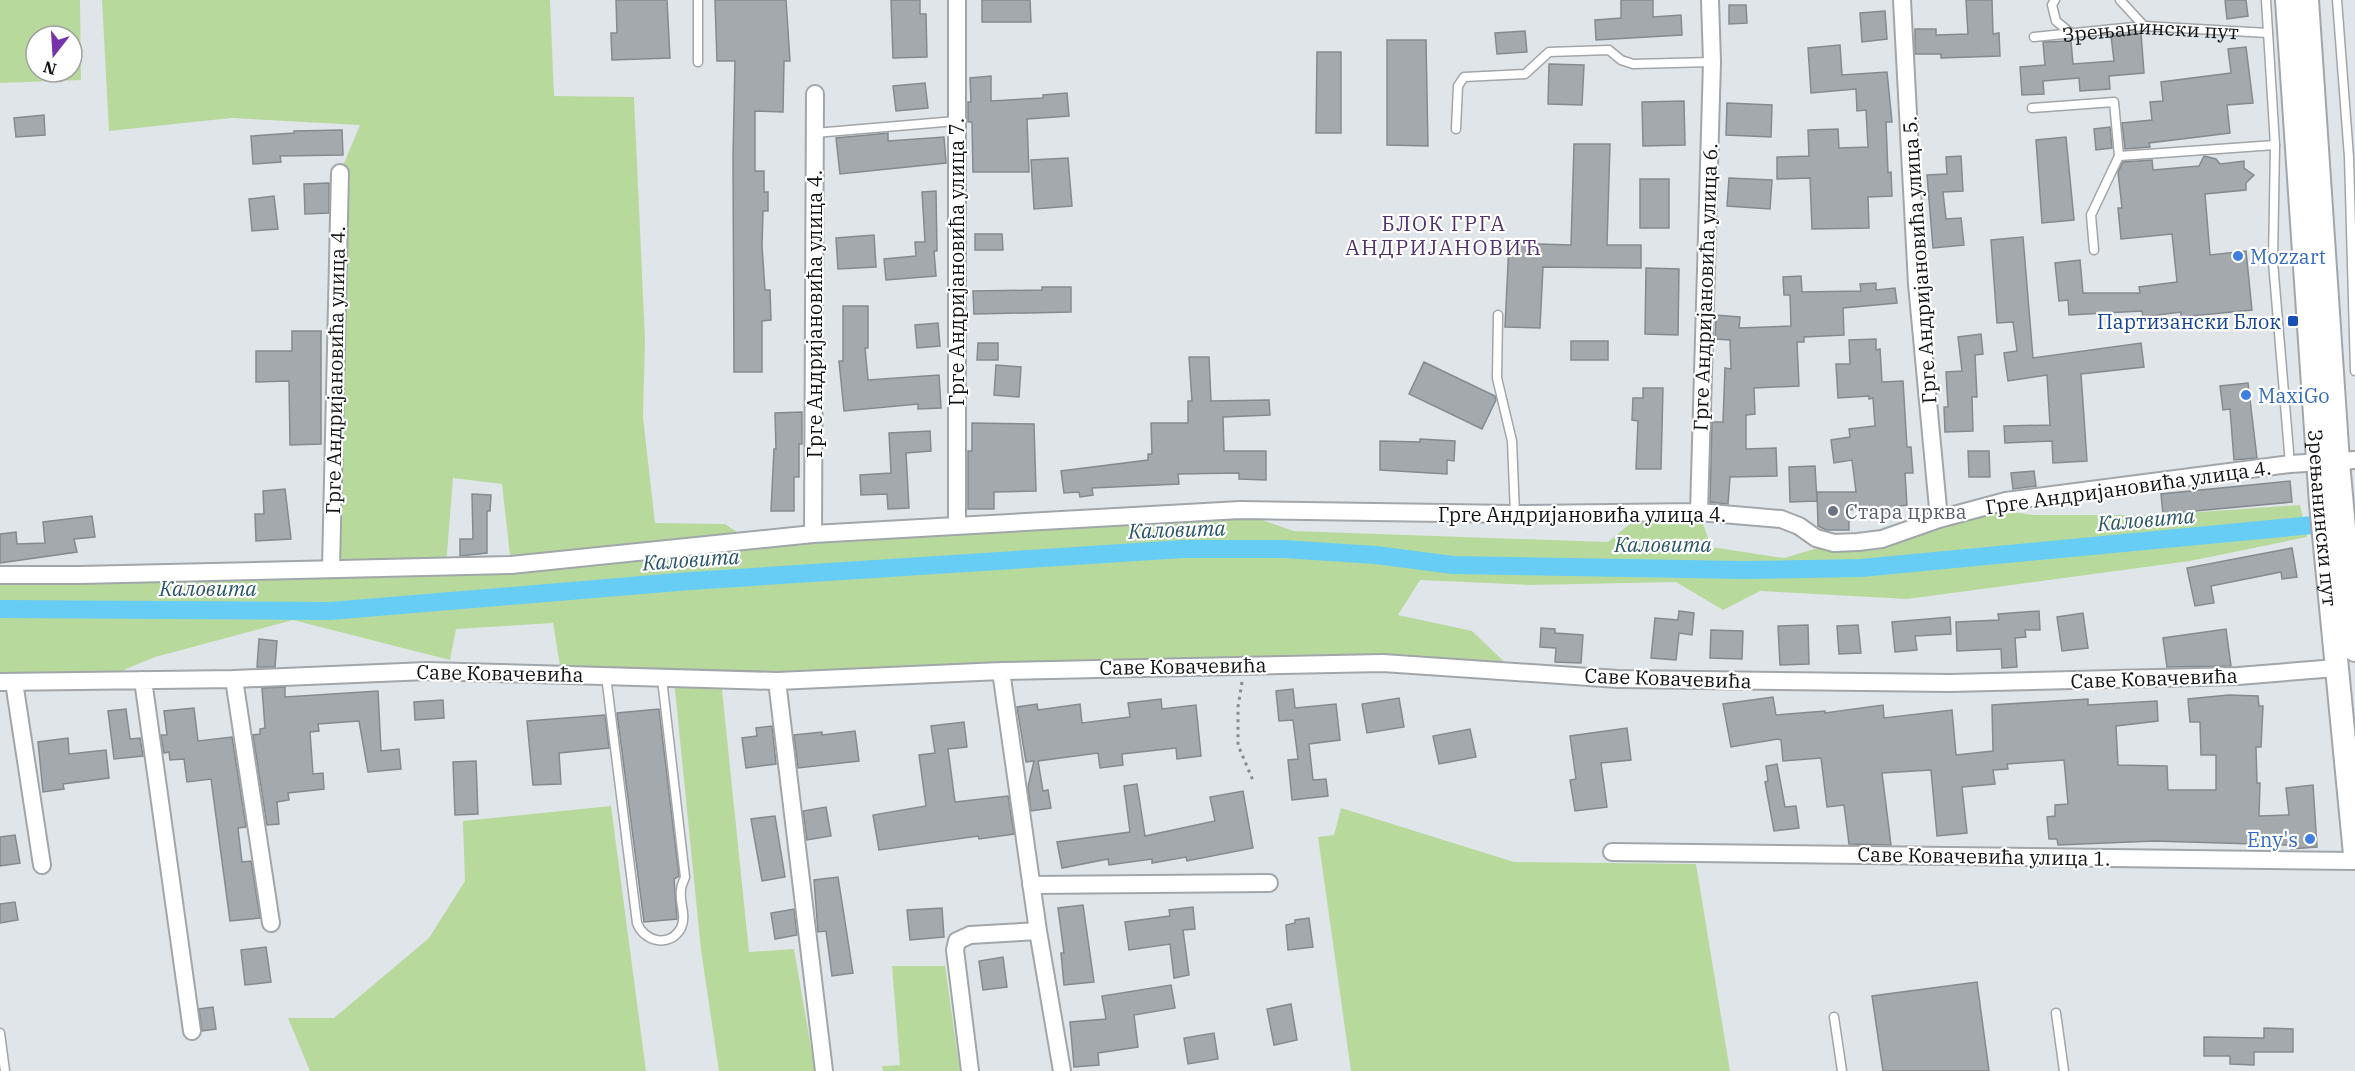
<svg xmlns="http://www.w3.org/2000/svg" width="2355" height="1071" font-family="'IBM Plex Serif',serif">
<rect width="100%" height="100%" fill="#e0e5ea"/>
<path fill="#b7da9c" fill-rule="evenodd" d="M0,0H80L81,80L0,83ZM36,36H72V72H36Z
M102,0H550L554,96L634,97L645,339L643,417L655,523L725,524L752,542L1232,510L1294,531L1608,542L1643,513L1699,512L1711,547L1784,558L1834,543L1981,507L2033,515H2158L2300,505L2307,537L2190,561L1907,599L1760,591L1723,610L1676,582L1530,585L1420,580L1398,615L1472,631L1514,671L1379,663L845,678L779,672L733,675L560,666L553,623L456,629L450,660L293,620L155,657L97,681H0V574L331,568L340,173L360,125L231,118L109,131ZM453,478L502,484L511,564L446,566Z
M674,680H721L749,952L794,949L815,1071H719L701,950Z
M611,806L646,1071H310L288,1018H334L429,938L465,881L463,821Z
M1341,808L1514,862L1696,864L1730,1071H1351L1318,837L1334,835Z
M892,966H945L960,1071H883L882,1066L900,1065Z"/>
<g fill="none" stroke-linecap="round" stroke-linejoin="round">
<path stroke="#68cdf4" stroke-width="18" d="M0,609L330,611L690,581L1183,549H1283L1376,555L1453,565L1744,570L1861,568L2355,521"/>
</g>
<path fill="#a4a9ad" stroke="#858a8e" stroke-width="1.5" d="M616,0H667L670,58L612,60L611,33H617Z
M715,0H786L790,61H784L783,112L755,111V171H764V192H768V211H763L762,246L765,290H770L771,320L762,321V372H734L733,157L735,61H717Z
M891,0H920V14H926L927,57L893,58Z
M982,0H1030L1031,22H982Z
M1621,0H1653V17L1681,15L1682,35L1596,40L1595,20L1621,18Z
M1966,0H1992L1993,34L1999,33L2000,56L1941,58V54H1915V29H1936V35L1968,34Z
M2225,0H2246L2248,16L2227,19Z
M1729,5H1746L1747,23L1729,24Z
M1885,11L1887,39L1862,42L1860,13Z
M1525,31L1527,52L1497,54L1495,33Z
M2141,33L2144,73L2109,76L2110,89L2080,91L2079,78L2043,81L2044,94L2022,95L2020,67L2045,65L2043,42L2071,41L2073,64L2114,61L2111,36Z
M1387,40H1426L1428,146L1387,145Z
M1840,45L1842,75L1887,72L1892,122H1886L1888,173L1891,172L1892,196L1868,197L1869,228L1812,229L1810,178L1777,179V157L1809,156L1808,130L1838,129L1839,148L1868,147L1866,110L1857,111L1856,89L1811,93L1808,48Z
M2246,47L2253,103L2227,105L2230,133L2149,143L2150,147L2125,149L2122,123L2152,120L2150,102L2163,101L2161,82L2231,73L2228,49Z
M1317,52H1341V133H1316Z
M1549,64L1584,65L1582,105L1548,104Z
M991,76V101L1043,98V95L1067,93L1069,116L1027,119L1029,172H973L972,122H968V102H971L970,78Z
M925,83L928,108L896,111L893,86Z
M1684,101L1685,145L1643,146L1642,102Z
M1727,103L1772,105L1771,137L1726,135Z
M44,115L45,135L16,137L14,118Z
M2110,127L2112,148L2096,150L2094,129Z
M342,130L343,155L280,156L281,162L253,164L251,136L294,133V131Z
M888,133V141L944,137L946,163L840,174L836,138Z
M2066,137L2074,220L2042,223L2036,140Z
M1574,144H1610L1607,245H1641V268L1543,267L1540,328L1505,327L1509,243L1571,245Z
M1961,156L1963,191L1943,192L1946,219L1961,218L1964,245L1933,248L1927,175L1947,174L1946,157Z
M2204,156L2216,159L2220,164L2244,161V168L2254,175L2246,183V190L2205,194L2210,255L2246,251L2252,310L2181,317V312L2143,317L2142,311L2069,315L2068,300L2059,301L2055,263L2080,260L2083,293H2140L2139,287L2177,282L2172,234L2121,239L2118,208H2122L2118,172L2123,162L2152,160L2153,170L2199,166Z
M1068,158L1072,206L1034,209L1031,160Z
M1729,178L1772,180L1770,209L1727,206Z
M1640,179H1669V228H1640Z
M329,183V213L305,214L304,184Z
M936,191L937,251H934L936,276L886,280L884,259L916,256L915,242H925L922,192Z
M274,196L278,229L252,231L249,199Z
M975,234H1002L1003,250H975Z
M874,235L876,267L838,269L836,238Z
M2023,237L2033,358L2141,343L2144,367L2081,374L2087,461L2053,463L2052,441L2005,443L2004,426L2050,425L2047,375L2008,381L2004,353L2017,351L2013,322L1997,323L1991,240Z
M1646,268L1679,269L1678,335L1645,334Z
M1801,276L1802,292L1861,291L1860,284L1876,283V290L1895,288L1897,303L1843,308L1844,335L1804,337V342H1797L1799,386L1754,388L1755,414L1746,415V449L1776,448L1777,476L1730,477L1728,504L1710,502L1712,422H1723L1725,368L1731,369L1730,340L1715,339L1716,315L1740,317L1739,328L1791,326L1790,295H1784L1783,277Z
M1042,287H1071V312L974,314L973,291L1042,290Z
M843,306H868V348H865L868,380L939,375L941,408L918,409V404L844,411L839,361H843Z
M938,323L940,346L917,348L915,325Z
M292,331H321V444L290,445L289,381L256,382V351H292Z
M1981,334L1983,354L1975,355L1977,397H1972L1973,431L1945,432L1944,407H1948L1946,372L1962,371L1958,337Z
M1876,339V350L1880,349L1882,382L1903,381L1907,447H1911L1913,473H1905L1907,505L1899,506V513L1876,514L1875,507L1849,510V530H1826L1818,526L1817,492H1856L1852,460L1834,463L1831,440L1850,437L1849,429L1875,426L1873,398L1869,399V396L1838,398L1836,364H1850L1849,340Z
M1571,341H1608V360H1571Z
M978,343H998V360H977Z
M1189,357H1209L1211,401L1269,400L1270,415L1223,417L1224,451H1266V480L1239,479V473L1178,474L1179,484L1092,488L1093,495L1080,497L1079,492L1064,493L1061,471L1148,460V454H1152L1151,423H1188V401H1192Z
M1424,362L1495,396L1496,400L1482,429L1409,394Z
M996,365L1021,367L1019,397L994,395Z
M2248,383L2257,458L2234,460L2230,409L2223,410L2220,386Z
M1643,388H1663L1661,469H1636L1638,421L1632,420L1633,398H1643Z
M802,412V444H799V477H794V511H771L774,449H776L775,413Z
M972,423L1034,424L1036,491L994,492V509H968V451H972Z
M930,431L931,451L906,453L909,508L888,509L887,494L861,495L860,475L891,473L889,433Z
M1420,439L1455,441L1454,461L1447,460V474L1380,470V441L1420,442Z
M1968,451H1989L1990,477H1969Z
M1815,466L1817,501L1790,502L1789,467Z
M2034,471L2036,486L2013,489L2011,473Z
M2290,481L2292,502L2163,514L2161,494Z
M285,489L291,539L256,541L255,514H264L263,491Z
M472,494L491,495L490,511H487V553L460,556V539H473Z
M92,516L95,537L74,539L77,552L0,563V534L16,532L17,544L45,543L43,522Z
M2292,548L2297,577L2282,579L2281,572L2211,586L2214,603L2195,606L2187,568Z
M1679,611L1694,613L1692,635L1679,633L1676,660L1651,658L1655,618L1678,620Z
M2039,611L2040,630H2025L2026,637L2015,638L2017,667L2002,668L2001,649L1957,651L1956,622L1999,620L1998,614Z
M2083,613L2088,648L2062,651L2057,617Z
M1950,617L1951,634L1915,636L1917,650L1895,652L1892,622Z
M1808,625L1809,664L1780,665L1778,626Z
M1858,625L1861,653L1839,654L1837,626Z
M1541,628L1555,629V633L1583,635L1581,663L1555,662L1556,648L1540,647Z
M2226,629L2231,666L2167,667L2163,638Z
M1711,630L1743,631L1742,659L1710,658Z
M259,639L277,641L275,667H257Z
M285,687V697L378,691L381,751L399,749L401,769L368,772L359,721L318,724L319,731L310,732L313,774L323,773L324,789L288,793L289,800L277,802L279,824L267,825L253,735L260,734V729L265,728L262,688Z
M1293,689L1295,708L1336,704L1340,740L1309,744L1313,780L1326,779L1328,796L1292,800L1288,760L1298,759L1293,720L1279,721L1276,691Z
M2229,695L2258,696L2259,706H2263L2261,747H2256L2257,783H2260L2259,816L2289,815L2286,788L2313,785L2317,847L2291,849V845L2154,841L2058,845L2057,839H2049L2047,817L2055,816V805L2068,804L2064,760L2007,764L2008,769L1993,770L1995,784L1962,787L1967,833L1937,836L1931,770L1882,773L1891,845L1849,844L1844,805L1827,807L1821,758L1783,761L1781,740L1778,739L1731,747L1723,704L1773,697L1776,715L1825,711V713L1883,705L1884,718L1952,710L1956,755L1993,751L1992,705L2088,699V705L2157,701L2158,721L2116,726L2118,765L2167,766L2168,790H2216V755H2201L2200,722H2190L2188,699Z
M1399,698L1404,727L1367,733L1362,704Z
M1161,699L1162,709L1196,705L1201,756L1177,759L1176,748L1122,754L1123,765L1100,768L1098,753L1038,761L1043,791L1048,790L1051,808L1031,811L1028,787L1034,761L1026,762L1017,707L1037,704L1038,710L1080,704L1082,723L1130,717L1128,703Z
M443,700L444,718L415,720L414,702Z
M194,708L198,741L232,737L246,827L238,828L242,862L251,861L260,918L230,921L211,779L187,782L184,759L170,760L169,752L164,753L161,735H167L164,711Z
M126,709L130,739L140,738L143,756L114,759L108,711Z
M659,709L679,876L674,879L677,919L644,922L617,713Z
M605,715L609,748L559,753L561,784L533,785L527,721Z
M964,722L967,747L948,749L955,802L1008,796L1014,834L979,839L978,836L879,850L873,815L926,806L919,755L935,753L931,726Z
M772,726L776,764L746,768L742,738L757,736L756,728Z
M1627,728L1631,760L1601,763L1607,807L1575,811L1570,780L1576,779L1570,736Z
M1470,729L1476,757L1439,764L1433,736Z
M855,731L859,761L798,768L794,735L822,732V735Z
M68,738L69,754L106,750L109,778L63,784L64,789L43,792L38,742Z
M476,761L478,814L455,815L453,762Z
M1777,764L1785,807L1796,806L1799,828L1774,831L1765,782L1768,781L1766,766Z
M1137,784L1145,836L1215,821L1210,797L1243,791L1253,848L1187,861L1186,857L1152,863V859L1109,865L1108,859L1062,868L1057,842L1130,832L1124,786Z
M826,807L831,836L807,840L803,811Z
M775,816L785,877L762,881L751,819Z
M15,835L20,863L0,866V837Z
M838,877L853,973L832,976L826,931L818,932L814,880Z
M15,902L18,920L0,923V904Z
M1083,905L1094,982L1064,985L1061,953H1064L1058,908Z
M1193,907L1195,929L1183,930L1189,975L1174,978L1170,944L1129,950L1125,922L1170,916L1169,910Z
M942,908L944,937L910,940L907,910Z
M794,909L797,935L775,939L771,913Z
M1309,918L1313,947L1288,950L1286,925L1295,923V920Z
M266,947L271,982L245,985L241,950Z
M1003,957L1007,987L983,990L979,961Z
M1977,982L1989,1071H1883L1872,996Z
M1171,985L1175,1008L1134,1015L1138,1047L1098,1053L1099,1065L1074,1067L1070,1022L1106,1019L1102,996Z
M1291,1004L1297,1040L1274,1045L1267,1009Z
M213,1007L216,1029L202,1031L199,1009Z
M2264,1028L2293,1029V1052H2254V1065L2230,1064V1056H2204V1037L2264,1038Z
M1214,1033L1218,1059L1188,1064L1184,1038Z"/>
<g fill="none" stroke-linecap="round" stroke-linejoin="round">
<g stroke="#a1a6aa" stroke-width="11">
<g id="lane">
<path d="M698,0V62"/>
<path d="M2055,0L2052,5L2056,21L2073,35"/>
<path d="M2120,0L2144,26"/>
<path d="M2266,0L2275,145L2273,262L2290,464"/>
<path d="M2337,0L2349,157L2355,371"/>
<path id="s1" d="M2034,37L2144,26L2268,33"/>
<path d="M2032,108L2114,102L2119,156L2091,215L2094,250"/>
<path d="M1456,129L1458,86L1464,77L1525,74L1549,52L1609,50L1621,60L1633,64L1712,62"/>
<path d="M815,133L956,121"/>
<path d="M2119,156L2275,145"/>
<path d="M1498,315L1497,378L1512,441L1515,514"/>
<path d="M606,676L637,923C644,942 670,948 681,928C687,916 679,903 681,890C681,885 684,881 685,877L662,679"/>
<path d="M2056,1013L2064,1071"/>
<path d="M1834,1017L1842,1071"/>
<path d="M0,1033L5,1071"/>
</g>
</g>
<g stroke="#a1a6aa" stroke-width="20">
<path id="street" d="M1902,0L1917,284L1939,519
M1699,512L1712,62L1710,0
M957,524V0
M813,534L815,94
M331,568L340,173
M0,575H79L511,565L813,534L1240,510L1515,514L1699,512L1781,519L1799,526L1816,538L1834,543L1858,542L1882,539L1939,519L2006,501L2290,464L2355,460
M1001,671L1038,931L1062,1071
M234,679L271,923
M143,680L192,1031
M777,681L824,1071
M0,682L234,679L427,671L777,681L1001,671L1383,663L1618,679L1950,683L2238,676L2336,668
M14,682L42,865
M1612,852L2355,861
M1031,885L1269,883
M970,1071L955,950L957,941L970,935L1038,931"/>
</g>
<g stroke="#a1a6aa" stroke-width="26">
<g id="secondary">
<path id="s2" d="M2287,0L2321,504L2355,854"/>
<path d="M2307,0L2338,462L2355,650"/>
</g>
</g>
<path stroke="#878b8e" stroke-width="3" stroke-dasharray="3 4.5" stroke-linecap="butt" d="M1242,682L1238,707V745L1254,783"/>
<use href="#lane" stroke="#fff" stroke-width="8"/>
<use href="#street" stroke="#fff" stroke-width="16"/>
<use href="#secondary" stroke="#fff" stroke-width="22"/>
</g>
<g fill="#3f7fe0" stroke="#fff" stroke-width="2">
<circle cx="2238" cy="256" r="6"/>
<circle cx="2246" cy="395" r="6"/>
<circle cx="2310" cy="839" r="6"/>
</g>
<rect fill="#1a4fb4" stroke="#fff" stroke-width="2" x="2287" y="315" width="12" height="12" rx="3"/>
<circle fill="#6b7280" stroke="#fff" stroke-width="2" cx="1833" cy="511" r="6"/>
<g text-anchor="middle" dominant-baseline="central" stroke-width="4.5" stroke-linejoin="round" paint-order="stroke">
<g font-size="20" fill="#111314" stroke="#fff">
<text stroke="none"><textPath href="#s1" startOffset="117">Зрењанински пут</textPath></text>
<text transform="translate(1919 260) rotate(-94)">Грге Андријановића улица 5.</text>
<text transform="translate(956 262) rotate(-90)">Грге Андријановића улица 7.</text>
<text transform="translate(1705 287) rotate(-88)">Грге Андријановића улица 6.</text>
<text transform="translate(814 314) rotate(-90)">Грге Андријановића улица 4.</text>
<text transform="translate(335 370) rotate(-89)">Грге Андријановића улица 4.</text>
<text transform="translate(2128 487) rotate(-8)">Грге Андријановића улица 4.</text>
<text x="1582" y="514">Грге Андријановића улица 4.</text>
<text stroke="none"><textPath href="#s2" startOffset="519">Зрењанински пут</textPath></text>
<text transform="translate(1183 666) rotate(-1)">Саве Ковачевића</text>
<text transform="translate(500 673) rotate(1)">Саве Ковачевића</text>
<text transform="translate(1668 678) rotate(2)">Саве Ковачевића</text>
<text transform="translate(2154 678) rotate(-2)">Саве Ковачевића</text>
<text transform="translate(1984 856) rotate(1)">Саве Ковачевића улица 1.</text>
</g>
<g font-size="20" fill="#366cbe" stroke="#fff" text-anchor="start">
<text x="2250" y="256">Mozzart</text>
<text x="2258" y="395">MaxiGo</text>
<text x="2298" y="839" text-anchor="end">Eny's</text>
</g>
<g font-size="20" fill="#164399" stroke="#fff" text-anchor="end">
<text x="2281" y="321">Партизански Блок</text>
</g>
<g font-size="20" fill="#5b616d" stroke="#fff" text-anchor="start">
<text x="1845" y="511">Стара црква</text>
</g>
<g font-size="21" letter-spacing="1.5" fill="#52336d" stroke="#fff">
<text x="1444" y="223">БЛОК ГРГА<tspan x="1444" dy="24">АНДРИЈАНОВИЋ</tspan></text>
</g>
<g font-size="21" font-style="italic" fill="#2a5667" stroke="#fff">
<text transform="translate(2146 519) rotate(-5)">Каловита</text>
<text transform="translate(1177 529) rotate(-2)">Каловита</text>
<text x="1663" y="544">Каловита</text>
<text transform="translate(691 559) rotate(-4)">Каловита</text>
<text x="208" y="588">Каловита</text>
</g>
</g>
<g transform="translate(54 54) rotate(197)"><circle r="28" fill="#ffffff" stroke="#a0a1a1" stroke-width="1.5"/>
<path d="M0-4.5L10 22L0 15L-10 22Z" fill="#7734a8"/>
<text y="-9" font-size="16" font-weight="bold" text-anchor="middle" fill="#111314">N</text>
</g>
</svg>
